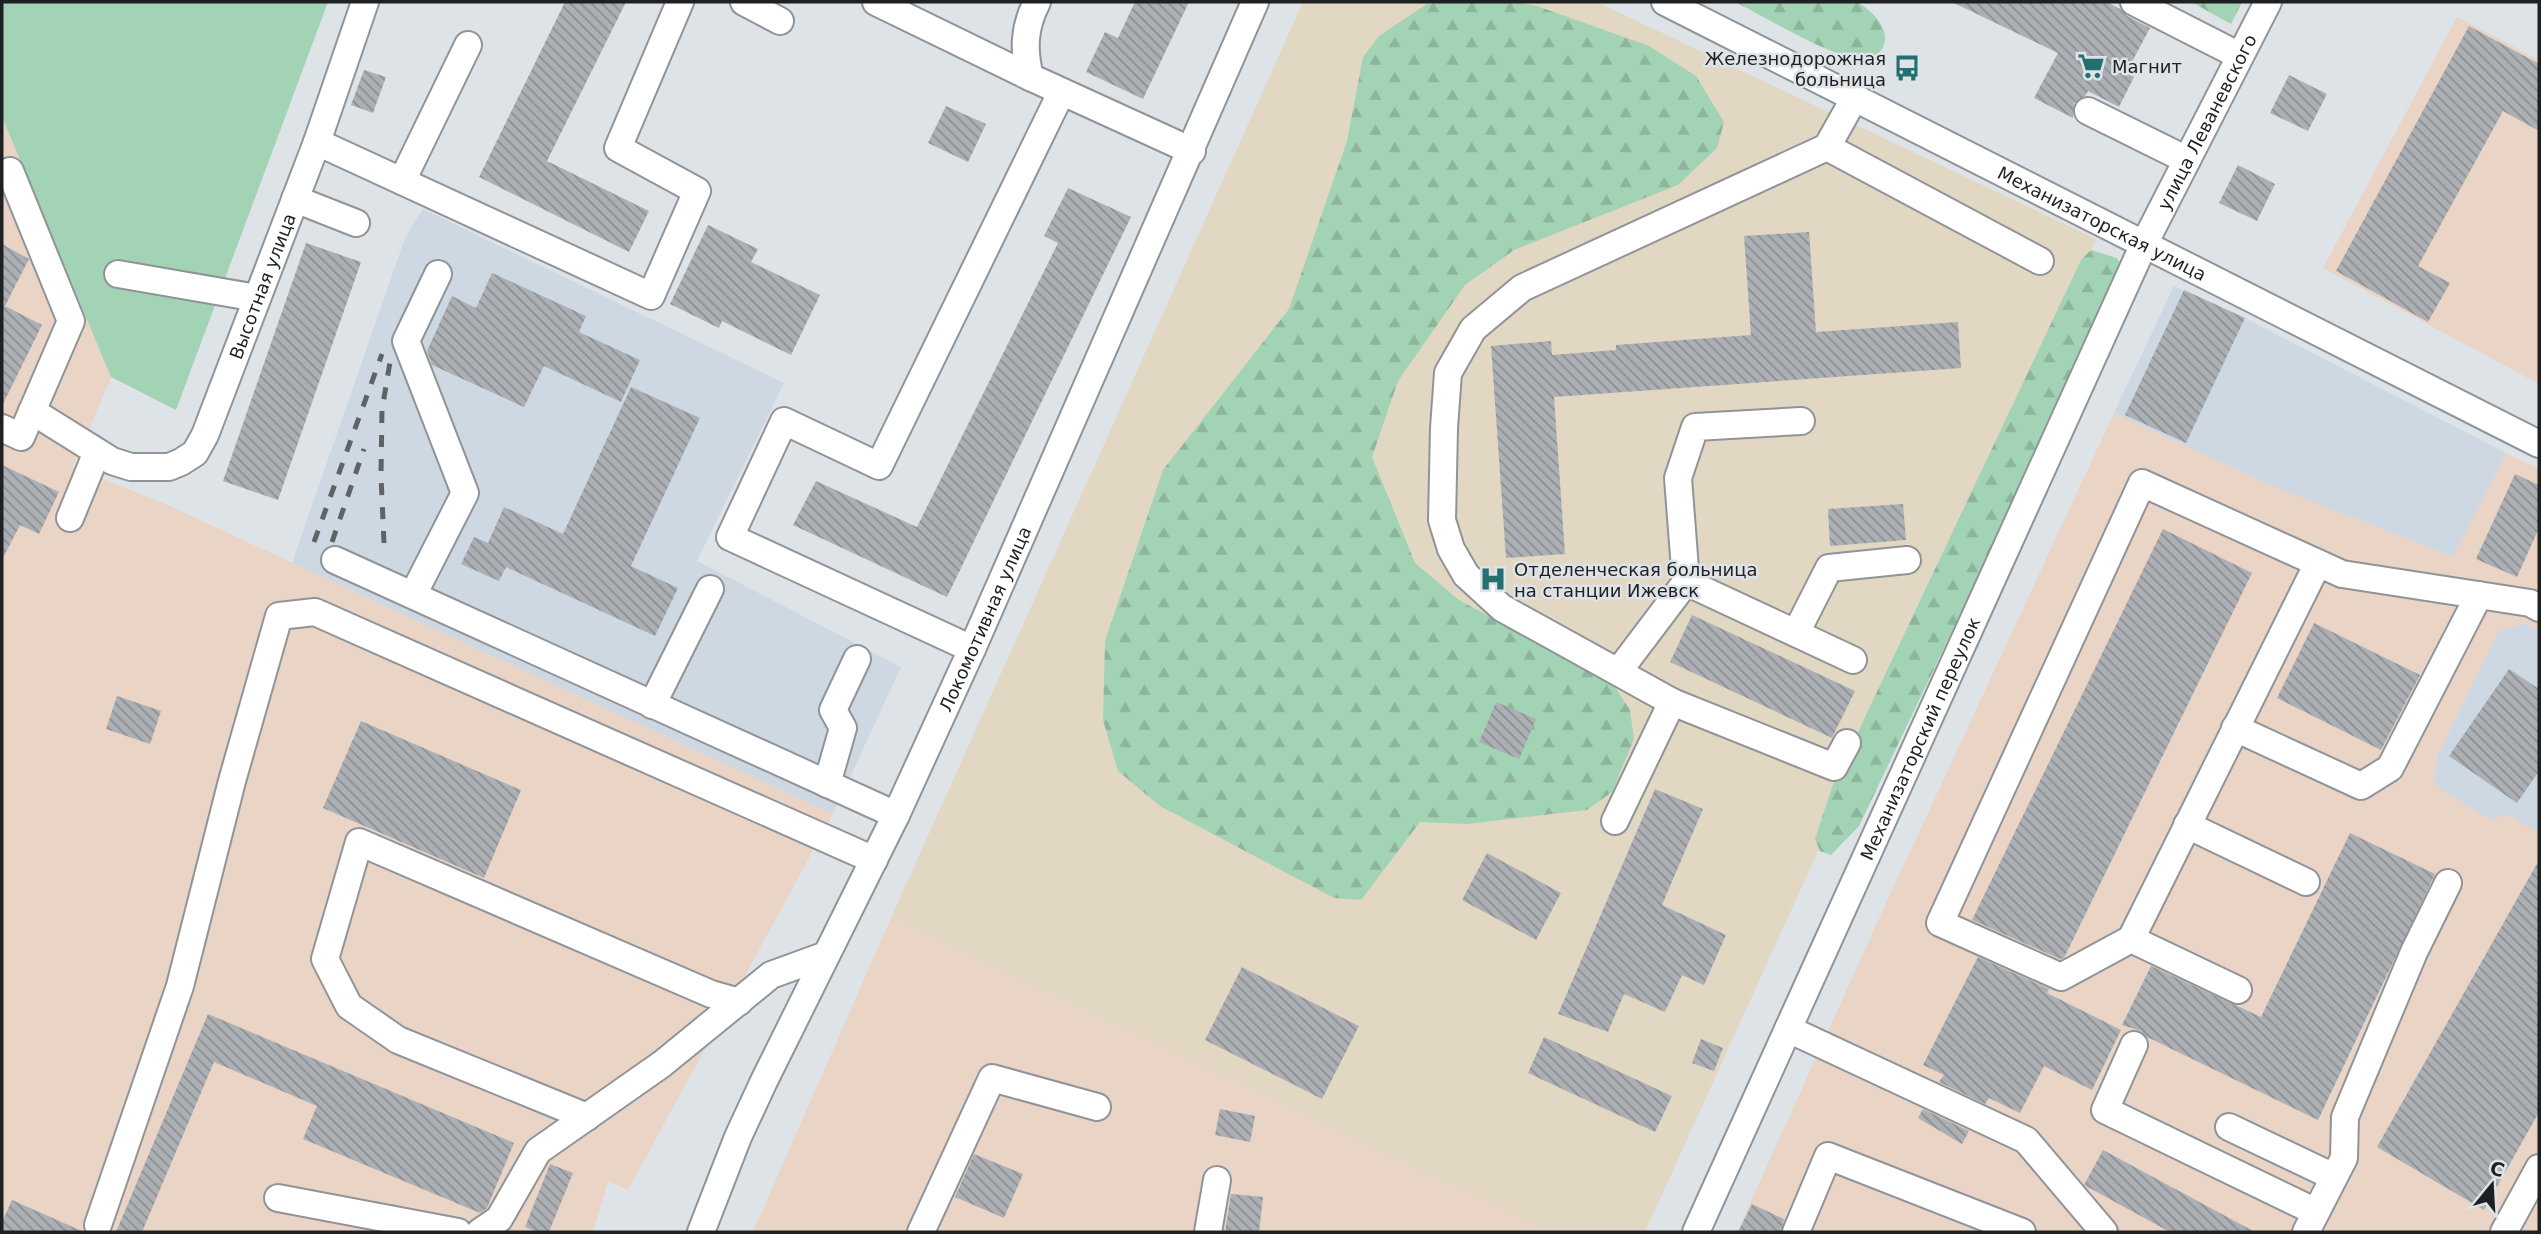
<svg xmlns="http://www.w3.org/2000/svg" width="2541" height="1234" font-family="'DejaVu Sans',sans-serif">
<defs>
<pattern id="forest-firs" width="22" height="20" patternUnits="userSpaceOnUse" patternTransform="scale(1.75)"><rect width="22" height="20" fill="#a3d3b5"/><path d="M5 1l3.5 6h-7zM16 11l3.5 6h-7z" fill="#8cb59b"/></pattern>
<pattern id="building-back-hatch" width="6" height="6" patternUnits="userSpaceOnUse" patternTransform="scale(1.75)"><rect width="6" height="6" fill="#acb0b4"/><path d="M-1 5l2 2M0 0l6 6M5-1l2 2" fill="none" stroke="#8b8f92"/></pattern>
</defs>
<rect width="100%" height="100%" fill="#dee3e7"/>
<path fill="#ced8e2" d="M423,209L784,383L697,561L901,667L833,814L292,563L405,238Z
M2174,286L2245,318L2506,453L2453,557L2272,486L2114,413Z
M2524,623L2539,631V834L2510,815L2489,819L2434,785L2437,756L2498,632Z"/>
<path fill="#e9d4c6" d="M2457,17L2539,60V384L2323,268Z
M2,117L111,377L73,467L170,506L833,814L628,1190L608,1181L593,1232H2Z
M2114,413L2272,486L2453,557L2506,453L2539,469V631L2524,623L2498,632L2437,756L2434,785L2489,819L2510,815L2539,834V860L2524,887L2539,896V1232H1737L1882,912Z
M891,918L1550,1232H753Z"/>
<path fill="#e2d7c3" d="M1303,2H1597L2096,239L1645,1232H1550L891,918Z"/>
<path fill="#a3d3b5" d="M2,2H328L176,410L111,377L2,117Z"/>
<path fill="url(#forest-firs)" d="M1441,2H1515L1537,6L1649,46L1696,76L1724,122L1717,148L1678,185L1514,250L1465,285L1398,381L1372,457L1415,563L1459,600L1613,684L1630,710L1634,739L1612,792L1587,810L1467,824L1420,822L1361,900L1334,898L1160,806L1118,771L1103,720L1105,641L1163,470L1289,309L1347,141L1363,57L1379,36L1427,4Z
M1735,2H1857C1874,12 1896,34 1879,53C1874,58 1866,60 1859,59C1823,53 1769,19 1735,2Z
M2196,2H2242L2231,24L2195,4Z
M2091,250L2117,258L2124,271L1859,826L1831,855L1820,851L1815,839L1832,787L2081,260Z"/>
<path fill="url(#building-back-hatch)" d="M565,2H626L547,161L649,211L629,252L479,177Z
M1135,2H1189L1143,99L1086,72L1105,32L1118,38Z
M1952,2H2107L2120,9L2127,16L2150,28L2126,73L2134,77L2119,107L2088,91L2085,96L2074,103L2073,118L2034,98L2058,53Z
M2469,26L2539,64V131L2503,111L2418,266L2450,283L2428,322L2336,271Z
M364,70L386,77L373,113L351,105Z
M2289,75L2327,94L2308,131L2270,113Z
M946,106L986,124L968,162L928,143Z
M2238,165L2275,184L2257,221L2219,203Z
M1068,188L1131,217L947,597L793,525L816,481L917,527L1058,243L1044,236Z
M708,225L758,249L751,262L820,295L791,355L722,321L719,328L670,304Z
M1809,232L1816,332L1958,322L1961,368L1554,397L1565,554L1506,558L1491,346L1551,341L1552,355L1616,350V345L1751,335L1744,236Z
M306,243L361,262L278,500L223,481Z
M2,244L29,259L5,306L42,325L2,406Z
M492,273L586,316L579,332L640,360L621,402L544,366L524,407L432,365L427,351L452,296L476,308Z
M2184,290L2245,318L2186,443L2125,415Z
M631,387L700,418L631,566L678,588L655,636L506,567L499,581L461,564L474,537L488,543L504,507L563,534Z
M2,465L59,492L39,534L20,525L2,560Z
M2515,474L2539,485V528L2517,577L2476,559Z
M1903,504L1906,540L1830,546L1828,509Z
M2163,529L2252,573L2064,958L2060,959L1972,920Z
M1692,615L1855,691L1832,738L1670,662Z
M2314,623L2420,675L2381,750L2277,698Z
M2509,669L2539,689V771L2517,803L2449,756Z
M117,696L161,711L150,744L106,729Z
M1496,702L1536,719L1519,759L1479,742Z
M361,721L521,790L484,878L323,808Z
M1655,789L1703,809L1662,905L1726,935L1704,985L1682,975L1665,1012L1624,994L1608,1032L1558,1014Z
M2350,833L2435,874L2318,1120L2147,1037L2141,1031L2122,1025L2151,966L2261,1017Z
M1487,853L1561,893L1536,940L1462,900Z
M2539,860V1112L2484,1210L2377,1147Z
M1978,957L2049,989L2047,993L2121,1030L2092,1090L2044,1066L2020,1113L1989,1098L1985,1104L1939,1082L1944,1075L1923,1065Z
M1242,967L1359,1026L1322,1099L1205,1040Z
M208,1014L514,1143L487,1208L480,1213L303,1139L317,1106L214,1062L142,1232H116Z
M1544,1037L1672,1096L1655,1132L1528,1073Z
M1701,1039L1723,1048L1714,1071L1692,1063Z
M1220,1109L1255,1116L1250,1142L1215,1135Z
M1923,1109L1969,1131L1962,1144L1918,1118Z
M2103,1150L2255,1232H2170L2084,1185Z
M974,1154L1023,1174L1004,1218L955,1197Z
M550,1164L573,1173L549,1232H538L525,1227Z
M1231,1194L1263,1197L1259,1232H1225Z
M12,1200L84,1232H85H2V1222Z
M1752,1204L1784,1219L1781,1232H1738Z"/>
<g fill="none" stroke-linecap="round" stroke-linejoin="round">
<g stroke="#909498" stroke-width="30">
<g id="minor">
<path d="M744,2L780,21"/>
<path d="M876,2L1030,77"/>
<path d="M1037,2C1024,27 1023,50 1030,77L1192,151"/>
<path id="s1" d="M1665,2L2539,444"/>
<path d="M2134,2L2240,56"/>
<path d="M2088,111L2187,160"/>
<path d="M317,142L651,296L697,191L618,148L680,2"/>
<path d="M1827,147L2040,261"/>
<path d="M402,181L468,45"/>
<path d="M295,199L356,223"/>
<path d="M118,274L257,298"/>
<path id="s2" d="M32,411L112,461L131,467H169L181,462L195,453L205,435L317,142L365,2"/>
<path d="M2,428L21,437L71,321L10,171"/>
<path d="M70,518L97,452"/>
<path d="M335,560L896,815"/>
<path d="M2318,563L2131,939L2061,977L1940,923L2142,483L2342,574L2530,603L2539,608"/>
<path d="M1686,582L1678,478L1695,427L1801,421"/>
<path d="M413,595L465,493L406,341L438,274"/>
<path d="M1796,633L1829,568L1907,560"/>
<path d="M972,649L730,537L784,421L879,466L1061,93"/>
<path d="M1618,672L1686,582L1853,660"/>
<path d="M1672,702L1834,767L1847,743"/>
<path d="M652,705L710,589"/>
<path d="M2235,728L2361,786L2390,768L2479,595"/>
<path d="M827,784L843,728L833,710L857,659"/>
<path d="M1615,821L1672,702L1502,608L1466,575L1451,549L1442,520L1444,428L1448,373L1473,329L1522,288L1827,147L1855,97"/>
<path d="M2187,825L2306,882"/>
<path d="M2131,939L2238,990"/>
<path d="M1788,1029L2026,1140L2104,1232"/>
<path d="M2134,1045L2105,1110L2316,1212"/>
<path d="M587,1117L398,1040L349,1006L325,959L359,842L711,994L739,1002"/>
<path d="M2229,1127L2334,1177"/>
<path d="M278,1198L458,1232"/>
<path d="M98,1225L180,986L232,781L279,616L315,612L874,860"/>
<path d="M480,1232L499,1219L538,1151L662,1064L771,975L826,955"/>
<path id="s3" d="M701,1232L738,1137L764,1081L896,815L972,649L1255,2"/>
<path d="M921,1232L992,1078L1097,1107"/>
<path d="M1208,1232L1217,1180"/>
<path id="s4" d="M1696,1232L2144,244L2268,2"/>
<path d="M1796,1232L1828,1156L2022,1232"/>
<path d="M2306,1232L2344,1158L2345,1117L2414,952L2448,883"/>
<path d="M2504,1232L2539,1168"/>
</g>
</g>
<use href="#minor" stroke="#fff" stroke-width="26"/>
<path stroke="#606365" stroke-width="5" stroke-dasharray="12 12" stroke-linecap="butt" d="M314,542L382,354
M332,542L364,449
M384,543L381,476L382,410L390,362"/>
</g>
<defs>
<g id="supermarket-bare" transform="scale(2.1)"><path d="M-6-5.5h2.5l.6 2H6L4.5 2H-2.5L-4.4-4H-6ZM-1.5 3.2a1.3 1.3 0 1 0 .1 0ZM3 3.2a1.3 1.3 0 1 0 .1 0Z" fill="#247070" stroke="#dee3e7" stroke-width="2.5" paint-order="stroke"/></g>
<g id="bus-bare" transform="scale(2.1)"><path d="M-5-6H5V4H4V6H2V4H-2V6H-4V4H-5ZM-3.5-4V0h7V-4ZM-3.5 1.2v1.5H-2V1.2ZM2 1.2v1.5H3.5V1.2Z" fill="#247070" stroke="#dee3e7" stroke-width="2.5" paint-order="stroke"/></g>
<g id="hospital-bare" transform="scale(2.1)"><path d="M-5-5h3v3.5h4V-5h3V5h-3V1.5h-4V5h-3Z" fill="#247070" stroke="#dee3e7" stroke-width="2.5" paint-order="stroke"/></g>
</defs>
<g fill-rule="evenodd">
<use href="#supermarket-bare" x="2091" y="66"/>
<use href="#bus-bare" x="1907" y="68"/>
<use href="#hospital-bare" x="1493" y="579"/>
</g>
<g text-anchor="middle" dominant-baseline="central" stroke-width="5" stroke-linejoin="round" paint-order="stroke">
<g font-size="18" fill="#1e2022" stroke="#dee3e7" text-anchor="start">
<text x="1886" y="58" text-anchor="end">Железнодорожная<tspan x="1886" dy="21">больница</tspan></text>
<text x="2112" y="66">Магнит</text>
<text x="1514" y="569">Отделенческая больница<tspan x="1514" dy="21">на станции Ижевск</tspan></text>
</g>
<g font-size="18" fill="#1e2022" stroke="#dee3e7">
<text stroke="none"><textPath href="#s4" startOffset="1222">улица Леваневского</textPath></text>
<text stroke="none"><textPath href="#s1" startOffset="490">Механизаторская улица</textPath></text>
<text stroke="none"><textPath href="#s2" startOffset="362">Высотная улица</textPath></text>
<text stroke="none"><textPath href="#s3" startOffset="676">Локомотивная улица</textPath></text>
<text stroke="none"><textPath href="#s4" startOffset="542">Механизаторский переулок</textPath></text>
</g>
</g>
<rect width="2541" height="1234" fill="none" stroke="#1e2022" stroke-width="7"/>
<g transform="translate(2492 1185) rotate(18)" stroke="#dee3e7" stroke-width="5" paint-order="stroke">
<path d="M0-5L12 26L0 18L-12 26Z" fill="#1e2022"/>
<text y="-10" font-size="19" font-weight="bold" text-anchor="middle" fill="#1e2022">С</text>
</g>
</svg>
